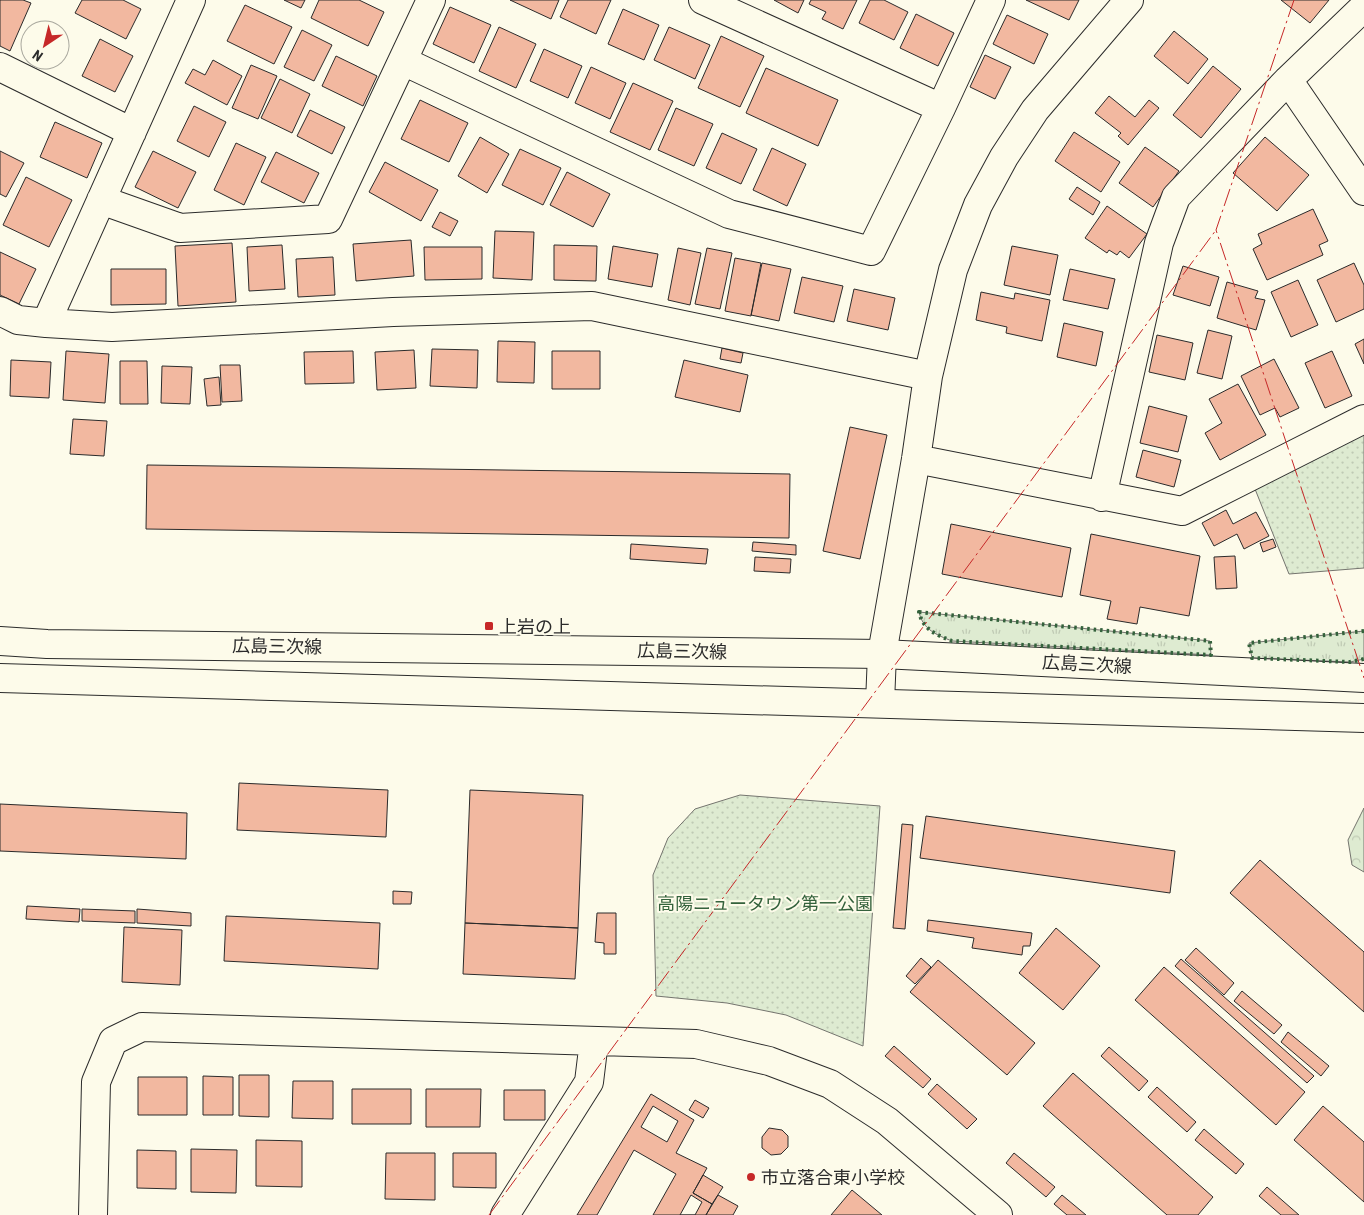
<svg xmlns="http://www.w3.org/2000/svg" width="1364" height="1215" font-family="'Roboto Condensed','Noto Sans JP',sans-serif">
<defs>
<pattern id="grass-tufts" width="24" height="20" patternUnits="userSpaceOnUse" patternTransform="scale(1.25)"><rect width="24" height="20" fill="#deebd1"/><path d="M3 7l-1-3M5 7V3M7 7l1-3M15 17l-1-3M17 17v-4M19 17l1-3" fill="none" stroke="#bfcab4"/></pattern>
<pattern id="forest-crowns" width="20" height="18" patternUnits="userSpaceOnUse" patternTransform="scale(1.25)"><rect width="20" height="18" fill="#deebd1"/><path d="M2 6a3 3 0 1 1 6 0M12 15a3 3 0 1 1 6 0" fill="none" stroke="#bfcab4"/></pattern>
<pattern id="park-dots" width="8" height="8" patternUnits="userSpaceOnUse" patternTransform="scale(1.25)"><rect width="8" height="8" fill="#deebd1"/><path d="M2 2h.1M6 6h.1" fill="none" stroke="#bfcab4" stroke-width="1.8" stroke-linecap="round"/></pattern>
</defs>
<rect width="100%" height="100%" fill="#fdfbea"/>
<path fill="url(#grass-tufts)" stroke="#74746e" d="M919,612L1210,641L1211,655L952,641C937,635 923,630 919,612Z
M1364,631V659L1350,662L1252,658L1249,643Z"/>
<path fill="url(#forest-crowns)" stroke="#74746e" d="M1364,808V872L1352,865L1348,840Z"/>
<path fill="url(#park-dots)" stroke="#74746e" d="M1364,433V568L1289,574L1255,489Z
M740,795L880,806L863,1046L786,1015L727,1003L656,996L653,875L668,838L695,809Z"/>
<path fill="#f2b8a0" stroke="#2b2b2b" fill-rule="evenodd" d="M0,0H23L31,3L10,51L0,46Z
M82,0H123L141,9L126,39L75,13Z
M284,0H305L301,8Z
M319,0H359L384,12L368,46L311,18Z
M510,0H559L551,19Z
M568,0H611L596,34L560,17Z
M774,0H804L798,13Z
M811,0H857L843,29L822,19L826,12L809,4Z
M870,0H884L908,12L894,40L859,23Z
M1026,0H1079L1069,20Z
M1281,0H1329L1310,23Z
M245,5L292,27L274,64L227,41Z
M450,7L491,25L474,63L433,44Z
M623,9L659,25L644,60L608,44Z
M916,14L954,33L938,66L900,48Z
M1007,15L1048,34L1034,64L993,44Z
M499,27L536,44L516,88L479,71Z
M669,27L710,45L695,79L654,60Z
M302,30L332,45L314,81L284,67Z
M1174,31L1208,59L1188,84L1154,56Z
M721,36L764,56L740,107L698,88Z
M100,39L133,56L115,92L82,76Z
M544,49L582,66L568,98L530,81Z
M985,55L1011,67L995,99L970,87Z
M336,56L377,76L363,106L322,86Z
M213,60L242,76L227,105L185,83L193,69L205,75Z
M251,65L277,76L258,119L232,108Z
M1213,66L1241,89L1201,138L1173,115Z
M591,67L626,83L610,119L575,103Z
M766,68L838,100L818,146L746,113Z
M280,79L310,94L292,133L261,118Z
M633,83L673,101L650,150L610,132Z
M1109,96L1135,117L1149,100L1159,108L1128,145L1118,136L1121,133L1095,113Z
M420,100L468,123L449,162L401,139Z
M194,106L226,122L209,157L177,141Z
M676,108L713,124L694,166L658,150Z
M310,110L345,127L332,154L297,136Z
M55,122L102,143L87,178L40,157Z
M1074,132L1120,162L1101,192L1055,161Z
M722,133L757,149L741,184L706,168Z
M480,137L509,154L487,193L458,176Z
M1265,137L1309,175L1277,211L1233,173Z
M236,143L266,157L244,205L214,190Z
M1145,147L1179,171L1153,207L1119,183Z
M772,148L806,164L787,206L753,190Z
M520,149L561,168L543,205L502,185Z
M0,151L24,163L6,197L0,194Z
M153,151L196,172L178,208L135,187Z
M276,152L319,173L304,203L261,182Z
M385,162L438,190L421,221L369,192Z
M567,172L610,194L593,227L550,205Z
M26,177L72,200L49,247L3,225Z
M1077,187L1100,202L1093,215L1069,199Z
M1107,206L1147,234L1129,258L1120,251L1117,255L1109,250L1107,253L1085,238Z
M1313,209L1328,241L1319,245L1323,255L1267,280L1253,249L1262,244L1258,234Z
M440,212L458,221L450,236L432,227Z
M495,231L534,232L532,280L493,278Z
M411,240L414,276L356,281L353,244Z
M232,243L236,302L178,306L175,246Z
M282,245L285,289L249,291L247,247Z
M554,245L597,246L596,281L554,280Z
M613,246L658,254L652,287L608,279Z
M1012,246L1058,255L1050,295L1004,285Z
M424,247H482V279L425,280Z
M678,248L701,253L690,305L668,300Z
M707,248L732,253L720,309L695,304Z
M0,252L36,269L19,304L0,295Z
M333,257L335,295L298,297L296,259Z
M735,258L761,263L751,316L725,311Z
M762,263L791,269L779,321L751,315Z
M1354,263L1364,285V309L1336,322L1317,280Z
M1183,266L1219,277L1210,306L1173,295Z
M111,269H166V304L111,305Z
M1070,269L1115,279L1108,309L1063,300Z
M802,277L843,286L834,322L794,313Z
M1298,280L1318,325L1291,337L1271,292Z
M1227,282L1258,291L1255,298L1265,300L1256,330L1217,318Z
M854,289L895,298L888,330L847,321Z
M981,292L1014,299L1015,293L1050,300L1042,341L1006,333L1007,327L976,320Z
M1064,323L1103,332L1096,366L1057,357Z
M1208,330L1232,336L1222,379L1197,373Z
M1157,335L1193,343L1185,380L1149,372Z
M1364,339V364L1355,344Z
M498,341L535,342L534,383L497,382Z
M722,348L743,353L741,363L720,359Z
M432,349L478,350L477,388L430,386Z
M414,350L416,388L377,390L375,352Z
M66,351L109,354L105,403L63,400Z
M353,351L354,383L305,384L304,352Z
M552,351H600V389H552Z
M1332,351L1352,396L1325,408L1305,363Z
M1274,359L1299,408L1280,417L1275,408L1260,415L1241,376Z
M11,360L51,362L49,398L10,396Z
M684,360L748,375L740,412L675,397Z
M120,361H147L148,404H120Z
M220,365H240L242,401L222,402Z
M162,366L192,367L190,404L161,403Z
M219,377L221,405L207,406L204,379Z
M1238,384L1266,435L1220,460L1205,433L1222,423L1209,399Z
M1149,406L1187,416L1178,452L1140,443Z
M73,419L107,421L104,456L70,454Z
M850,427L887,435L860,559L823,551Z
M1143,450L1181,460L1174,487L1136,477Z
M147,465L790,474L789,538L146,529Z
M1226,510L1233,524L1256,512L1269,536L1244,549L1237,534L1214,546L1202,523Z
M951,524L1071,548L1062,597L942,574Z
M1091,534L1200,556L1189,616L1140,607L1137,624L1107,619L1111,601L1080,595Z
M1273,539L1276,547L1263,552L1260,543Z
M753,542L796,545V555L752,551Z
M631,544L708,549L706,564L630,559Z
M1235,556L1237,588L1216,589L1214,557Z
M755,557L791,559L790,573L754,571Z
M239,783L388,790L386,837L237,830Z
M470,790L583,795L578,928L465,923Z
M0,804L187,813L186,859L0,851Z
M926,816L1175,851L1170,893L920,858Z
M902,824L913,825L905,929L893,928Z
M1260,860L1364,952V1012L1230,893Z
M393,891L412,892L411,904H393Z
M27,906L80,909L79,922L26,919Z
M82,909L135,911V923L82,921Z
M137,909L191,913V926L137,923Z
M597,913H616V954H604V943L595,942Z
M226,916L380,923L378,969L224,961Z
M928,920L1032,933L1030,946H1023L1022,955L972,948L974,938L927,931Z
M465,923L578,928L575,979L463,974Z
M124,927L182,930L180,985L122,982Z
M1056,928L1100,966L1063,1010L1019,973Z
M1196,948L1234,983L1224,995L1185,960Z
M921,958L931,967L915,984L906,976Z
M1181,959L1314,1076L1307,1083L1175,966Z
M938,960L1035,1043L1007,1075L910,992Z
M1164,967L1305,1092L1276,1125L1135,1000Z
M1242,991L1282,1025L1274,1034L1234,1001Z
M1288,1032L1329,1066L1321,1076L1281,1042Z
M894,1046L931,1079L923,1088L885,1056Z
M1109,1047L1148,1081L1139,1091L1101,1056Z
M1073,1073L1213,1197L1198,1215H1167L1043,1106Z
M239,1075H269V1117L239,1116Z
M203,1076L233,1077V1115H203Z
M138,1077H187V1115H138Z
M293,1081H333V1119L292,1118Z
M937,1084L977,1119L967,1129L928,1094Z
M1157,1087L1196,1122L1187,1132L1148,1097Z
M352,1089H411V1124H352Z
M426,1089H481L480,1127H426Z
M504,1090H545V1120H504Z
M651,1094L694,1120L676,1153L707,1168L693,1193L712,1204L706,1215H653L676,1174L634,1150L597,1215H577ZM653,1106L678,1121L667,1142L641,1127Z
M695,1100L709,1108L703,1118L689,1110Z
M1323,1106L1364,1142V1202L1294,1140Z
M769,1128L782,1130L788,1136V1147L781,1154L771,1155L762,1148V1137Z
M1204,1129L1244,1164L1236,1174L1195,1140Z
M256,1140L302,1141V1187L256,1186Z
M191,1149L237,1150L236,1193L191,1192Z
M137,1150L176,1151V1189L137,1188Z
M386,1153H435V1200L385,1199Z
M453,1153H496V1188L453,1187Z
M1014,1153L1055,1187L1046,1197L1006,1163Z
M703,1175L723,1187L712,1204L693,1193Z
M1267,1187L1299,1215H1281L1259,1196Z
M852,1190L882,1215H831Z
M691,1195L702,1202L695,1215H680Z
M718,1195L738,1206L733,1215H706Z
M1062,1195L1086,1215H1067L1054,1204Z"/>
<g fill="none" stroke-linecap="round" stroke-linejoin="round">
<g stroke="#2b2b2b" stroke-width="30">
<path id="minor" d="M191,0L46,323L112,327L393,312L592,306L928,376
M703,0L941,108
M403,61L729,214L871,251L941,108L991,0
M0,67L132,132
M1288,80L1364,191
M101,200L180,228L328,219L431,0
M0,311L18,320L46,323
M916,459L1182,511L1364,419
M1102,497L1159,243L1176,197L1288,80L1364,7
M880,703L882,654L916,459L928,376L953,270L978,205L1004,157L1035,110L1129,0
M93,1215L96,1082L113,1041L142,1027L696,1044L769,1061L830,1084L887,1121L998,1215
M505,1215L589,1082L594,1041"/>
</g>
<g stroke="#2b2b2b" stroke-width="30">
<path id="major" d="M0,641L47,644L882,654L1364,678
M0,678L1364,718"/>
</g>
<use href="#minor" stroke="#fdfbea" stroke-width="28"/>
<use href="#major" stroke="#fdfbea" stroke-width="28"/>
<path stroke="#34623c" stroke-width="4" stroke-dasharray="2.5 4" stroke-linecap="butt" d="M919,612L1210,641L1211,655L952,641C937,635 923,630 919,612Z
M1364,631L1249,643L1252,658L1350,662L1364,659"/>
<path stroke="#c62828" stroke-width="1" stroke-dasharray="18 4 2.5 4" stroke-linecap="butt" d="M1294,0L1216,230L1364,678
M489,1215L1216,230"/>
</g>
<g fill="#c62828" stroke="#fdfbea" stroke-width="2">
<rect x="484" y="621" width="10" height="10" rx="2.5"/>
<circle cx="751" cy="1177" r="5"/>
</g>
<g text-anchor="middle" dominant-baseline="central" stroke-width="4" stroke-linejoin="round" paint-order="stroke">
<g font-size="18" fill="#2b2b2b" stroke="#fdfbea" text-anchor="start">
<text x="499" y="626">上岩の上</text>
<text x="761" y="1177">市立落合東小学校</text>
</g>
<g font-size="18" fill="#2b2b2b" stroke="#fdfbea">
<text transform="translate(277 646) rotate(1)">広島三次線</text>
<text transform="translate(682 651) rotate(1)">広島三次線</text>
<text transform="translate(1087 664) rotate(3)">広島三次線</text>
</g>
<g font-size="18" fill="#34623c" stroke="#fdfbea">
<text x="765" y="903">高陽ニュータウン第一公園</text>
</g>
</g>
<g transform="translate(45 45) rotate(215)"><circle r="24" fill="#fdfbea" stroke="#a9a89e"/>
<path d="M0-4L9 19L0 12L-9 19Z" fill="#c62828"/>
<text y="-8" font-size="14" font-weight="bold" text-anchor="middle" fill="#2b2b2b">N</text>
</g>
</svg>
